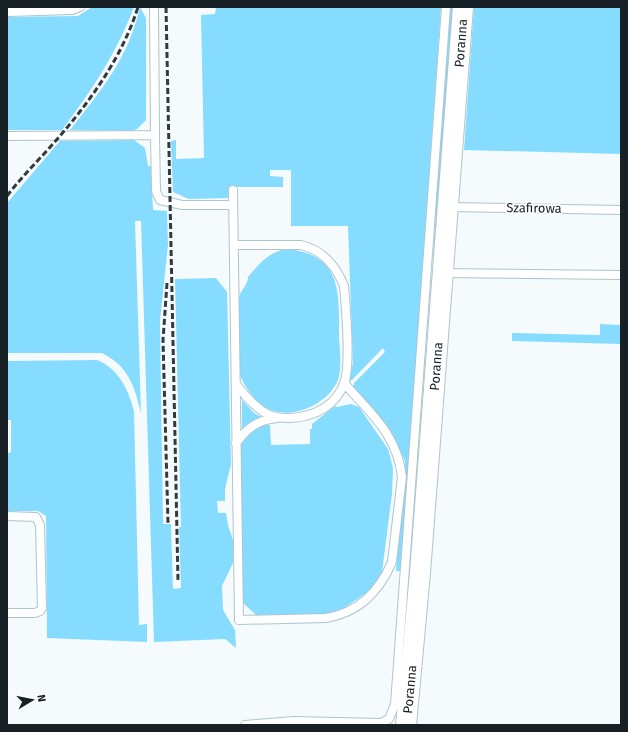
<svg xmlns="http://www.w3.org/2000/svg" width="628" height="732" font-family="'Fira Sans',sans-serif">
<rect width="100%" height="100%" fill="#f5fafc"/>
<path fill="#85dcff" d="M92,7H134C116,54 92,90 62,130H7V17L78,16Z
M140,7L146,18V120L137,129L132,131L70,130C102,89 128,59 140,7Z
M216,7H441L430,164L428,233L402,571H396L405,461L390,430L353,387L354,383L385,352L383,348L351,381L349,378L353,363L348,226H291V170H270V176L283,177V187H229L228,198L189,199L173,192L171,141L176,140V159L204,158L201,15L215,14Z
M448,7H455L430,325L439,147Z
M474,7H621V154L464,150Z
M134,140L145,148L148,166H151L153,210L167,211L168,245L160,321L163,524H171L173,589L181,588L179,527H181L175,279L216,278L227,292L231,464L225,489V501H217L218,513H226L228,525L233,540V563L222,586L223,610L235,630L236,648L225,639L154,642L141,221H135L141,413C134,385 129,367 102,353H7V203L60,141Z
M287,249C343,255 339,293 339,338C340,351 342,368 338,380C328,405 290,421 266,408C256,403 244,386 240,375C239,369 240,360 240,354C240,336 237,317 239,299C239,291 248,286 248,277C260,263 268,252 287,249Z
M600,324L621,325V344L512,341V333L600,335Z
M97,360C119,369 128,389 134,411L139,625L147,624V642L47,638L46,516L38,511H7V453H10L11,450V420H7V361Z
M242,400L254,413L263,418L242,430Z
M351,404L359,407L388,449L393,468L392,494L382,572L372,589L344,608L325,614L256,615L242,602L239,452C242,437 254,424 270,425L271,445L310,444V429H312V424L335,406L337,407Z"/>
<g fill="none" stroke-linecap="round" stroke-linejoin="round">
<g stroke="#acc5d0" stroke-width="10">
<path id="service" d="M7,12L72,10L80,7
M155,135L156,191L160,200L182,205H233
M7,136L155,135L154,7
M233,190L239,620L326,618C358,613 379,592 392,562L402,477C397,434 371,414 344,383
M448,207L621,210
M234,245H301C322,250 336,266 344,286C346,308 350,362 345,381C337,406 314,417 290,418C282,418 276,418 269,415C255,408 245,396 236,384
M442,273L621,275
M236,443C248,427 258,420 277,418
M7,516L36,517L40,525L42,608L40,611L35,613H7
M245,725L293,721L381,723L389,719L395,704L446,7"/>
</g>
<g stroke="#acc5d0" stroke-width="22">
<g id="tertiary">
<path id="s1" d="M406,725L420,573L463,7"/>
</g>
</g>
<use href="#service" stroke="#fff" stroke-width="8"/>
<use href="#tertiary" stroke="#fff" stroke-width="20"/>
<path stroke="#323a3e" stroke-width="3" stroke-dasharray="6 3" stroke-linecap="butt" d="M166,7L178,581
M7,196C23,175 42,157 59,137C92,99 123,55 138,7
M167,283L163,340L168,523"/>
</g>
<g text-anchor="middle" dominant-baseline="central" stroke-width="3.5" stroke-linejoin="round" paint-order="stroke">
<g font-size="13" fill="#172024" stroke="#fff">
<text stroke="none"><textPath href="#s1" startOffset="684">Poranna</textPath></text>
<text transform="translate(534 208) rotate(1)">Szafirowa</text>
<text stroke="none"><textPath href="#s1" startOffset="360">Poranna</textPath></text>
<text stroke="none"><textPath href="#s1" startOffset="36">Poranna</textPath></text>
</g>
</g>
<rect width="628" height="732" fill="none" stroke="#172024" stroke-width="16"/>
<g transform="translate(32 700) rotate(80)" stroke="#ffffff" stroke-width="3" paint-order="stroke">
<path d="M0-3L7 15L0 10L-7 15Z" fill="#172024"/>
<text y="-6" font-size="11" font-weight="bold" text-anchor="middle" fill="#172024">N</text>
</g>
</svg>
